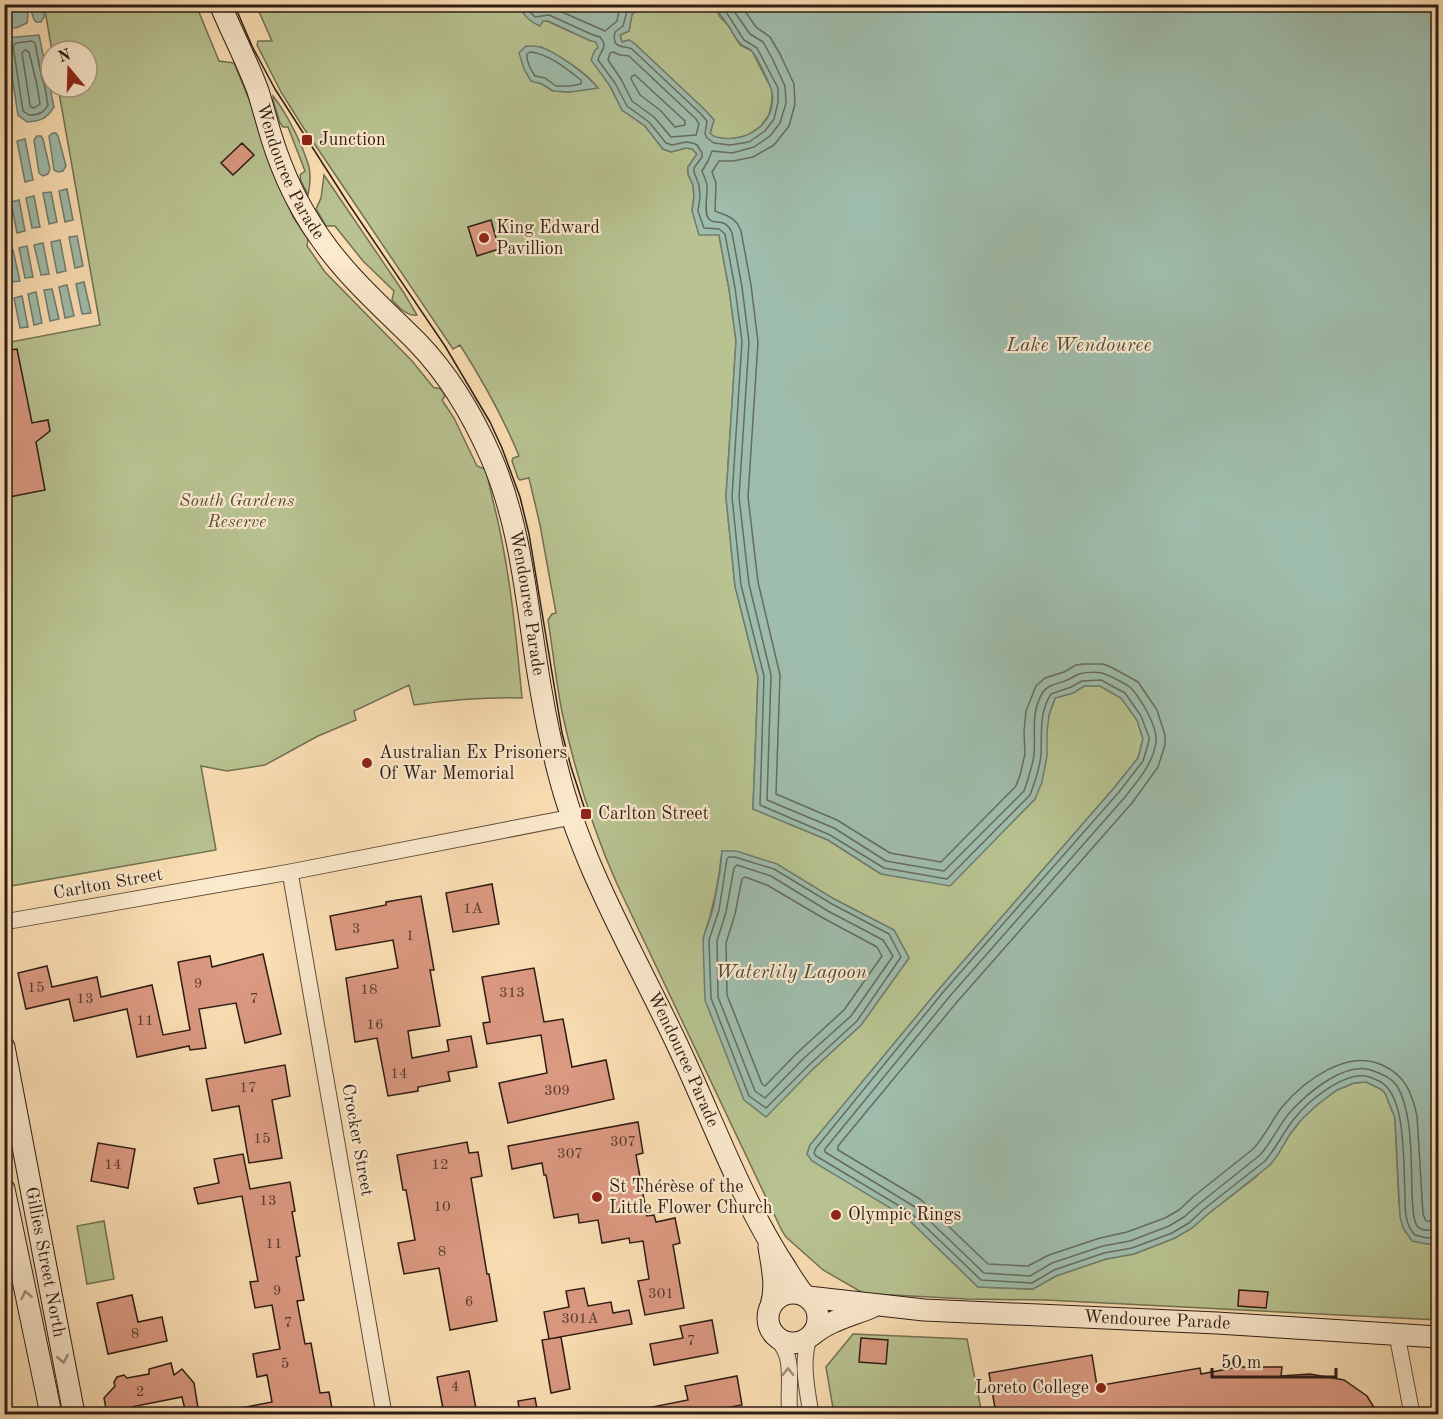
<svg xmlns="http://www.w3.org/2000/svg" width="1443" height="1419" font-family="'Old Standard TT',serif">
<rect width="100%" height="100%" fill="#fbdfb4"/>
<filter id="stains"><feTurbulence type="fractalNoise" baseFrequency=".00333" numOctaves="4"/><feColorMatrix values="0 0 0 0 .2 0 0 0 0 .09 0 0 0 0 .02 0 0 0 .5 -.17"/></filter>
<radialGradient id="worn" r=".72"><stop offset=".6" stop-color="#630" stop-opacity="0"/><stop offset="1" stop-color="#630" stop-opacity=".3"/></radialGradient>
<path fill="#b8c391" stroke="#727053" stroke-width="1.5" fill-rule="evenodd" d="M44,5H196L219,61L234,63L255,114L270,165L293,217L308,239L307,246L325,272L412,361L434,388C440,387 443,390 445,396L442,400L454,418L477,466L485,469C490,483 491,495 495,509C510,571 516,635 522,698C486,697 450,700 414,705L409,685L354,711L356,720L318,736L265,765L227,771L201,766L216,850L5,887V343L100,325L58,87H87V51H52Z
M256,5H519L524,14L543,21H547L591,41H596L610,86L622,110L645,126L663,149L671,152L686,148L692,149L697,154L688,167V174L693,185L694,197L692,211L719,235L729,289L736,341L726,497L735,586L758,677L753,809L828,840L881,874L1004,830L1035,799L1049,715L1055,698L1073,693L1084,686H1100L1121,698L1137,720L1143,739L1138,758L1114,788L940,988L810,1145L807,1154L907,1218L978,1287L1033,1289L1056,1276L1106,1259L1134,1254L1175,1238L1192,1228L1208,1214L1257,1176L1301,1120L1318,1104L1337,1090L1354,1083L1366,1082L1381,1089L1385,1093L1395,1118L1399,1204L1427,1244L1438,1243V1320L1046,1300L967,1299L874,1294L863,1293L823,1270L786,1237L782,1231L617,884C592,828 575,771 562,712C556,682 553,651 548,620L552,614L556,613L540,525L529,478L520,480L518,478L512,461L513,458L519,456C503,417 483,381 460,345L453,349L301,124L281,92L257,45L258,41H272ZM541,47C561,57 584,70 598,88L570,92L553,91L542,84ZM722,851L834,899L894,930L909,958L861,1025L813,1069L703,939C713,910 719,881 722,851Z
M667,5H714L720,17L728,25L740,45L752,51L772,90V101L769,115L761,126L746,136L730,139L715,138L710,133L714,120L705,110L635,44L629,40L622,42L620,35L629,31L632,14L642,8H655Z
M273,96C287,113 303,146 309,167C311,177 310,186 308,195L301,181L300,175L305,171L288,127H283L280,123L273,100Z
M324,175L404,293L417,315C407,317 399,307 392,300L394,291L363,261L335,226H326L316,209L321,198Z
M104,1221L114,1279L87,1284L77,1226Z
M853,1334L967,1339L982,1414H834L826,1367Z"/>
<path fill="#9fbdac" stroke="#717d70" stroke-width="1.5" d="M22,4L28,14L27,23L16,28L7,27L5,24V7L8,5Z
M28,5H43L44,17L41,22H36C31,17 33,10 28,5Z
M519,5H667L655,8L642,9L632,14L629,31L620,35L622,42L629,40L635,44L705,110L714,120L710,133C715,138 716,137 722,138C749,142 777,122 772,92C771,86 756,54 751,50C748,47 743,47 740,43C736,39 733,33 730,28C724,20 719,13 714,5H1438V1243L1427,1244L1412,1241L1403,1228L1400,1217L1395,1118L1385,1093L1381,1089L1366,1082L1354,1083L1337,1090L1318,1104L1301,1120L1290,1134L1277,1156L1270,1165L1208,1214L1192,1228L1175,1238L1134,1254L1106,1259L1056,1276L1033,1289L978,1287L907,1218L812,1161L807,1154L810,1145L940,988L1114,788L1138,758L1143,739L1137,720L1121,698L1100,686H1084L1073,693L1055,698L1049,715L1047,733V756L1042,782L1035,799L950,886L881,874L828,840L753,809L758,677L735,586L726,497L736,341L729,289L719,235H699L692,211L694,197L693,185L688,174V167L697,154L692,149L686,148L671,152L663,149L645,126L622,110L610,86L591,60L595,50L598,48L596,42L591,41L548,21H543L540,26C529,21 524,16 519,5Z
M39,35L54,107C46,119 41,121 27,122L18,115L6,38Z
M526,46C531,46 536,46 540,47C557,52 587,75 598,88L570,92L553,91L542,84L531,81L524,69L519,53Z
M53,133H56L58,136L66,166L63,171L58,172L54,170L49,136Z
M37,136H41L43,139L50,169L48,174L43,176L39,173L34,140Z
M25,139L33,180L25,182L17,141Z
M67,189L73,220L65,222L59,191Z
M51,192L57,222L49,224L43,193Z
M34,196L40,227L32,228L26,198Z
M19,200L25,231L17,233L11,202Z
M77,236L83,266L75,268L69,237Z
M60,240L66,271L57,273L51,242Z
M43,243L49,274L41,275L34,245Z
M27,246L33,277L25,278L19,248Z
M13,250L20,281L11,282L5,252Z
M84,282L91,313L82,314L76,284Z
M67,285L74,316L65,318L59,287Z
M52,289L59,319L50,321L44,290Z
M36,292L42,323L34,325L28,294Z
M22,296L28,327L20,328L14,298Z
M722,851H736L777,864L834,899L894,930L909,958L861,1025L813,1069L766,1117L744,1100L705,1000L703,939L713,909L720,872Z"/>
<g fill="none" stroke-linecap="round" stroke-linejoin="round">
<path stroke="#666c60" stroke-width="1.5" d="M525,4L529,11L535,17L549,15L593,35L600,37C609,48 600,50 598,60L615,83L627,106L649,122L666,143L672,145L686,142L693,143L697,145L702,153V157L694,168V172L699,185L700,197L698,211L704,228L719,229L725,234L735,288L742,341L732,497L741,585L764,676L760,805L830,835L884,868L947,879L1030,795C1035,782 1040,768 1041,754C1042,733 1039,712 1051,694L1071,687L1082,681L1101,680L1125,693L1141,716L1149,737V741L1143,761L1119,792L944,991L816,1148L814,1153L816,1156L911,1213L981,1280L1032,1283L1054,1270L1104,1253L1132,1248L1172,1233L1189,1223L1204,1209L1265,1161C1276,1148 1283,1133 1294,1119C1308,1101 1342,1073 1366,1076C1370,1077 1375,1079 1379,1081C1407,1094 1403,1165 1405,1192C1405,1207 1404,1224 1415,1235L1427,1238L1438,1237
M534,4L537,8L546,7L553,8L605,31L617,21L619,11L623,4
M637,4L627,11L623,26L615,32C611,50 624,45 632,49L701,114L707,121L705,134L707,138L714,143L730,145L749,142L765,131L774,119L778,102V88L757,48L744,40L721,4
M729,4L750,34L763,42L772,58L785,86L786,103L780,123L770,136L754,147L732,153L712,151L708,161L702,171C704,176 706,180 707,185C708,194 703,213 709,219C714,226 725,216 732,233L742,287L749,342L739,497L749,584L771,675L767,800L834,828L886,861L944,871L1024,791C1028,779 1032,768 1034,755C1036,733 1030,713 1043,692C1048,684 1059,684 1067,680C1071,679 1075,675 1079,674C1085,672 1096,672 1102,673C1109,675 1126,684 1131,688C1141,699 1158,727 1156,742C1153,764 1138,780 1125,797L950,996L825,1149V1152L915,1207L984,1273L1030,1276L1052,1263L1103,1246L1130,1241L1169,1226L1184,1217L1200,1203L1260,1155C1272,1142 1279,1124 1292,1110C1309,1092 1347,1059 1374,1071C1383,1075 1392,1078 1397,1086C1413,1112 1411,1164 1412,1194C1413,1204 1412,1218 1417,1226C1422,1232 1432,1230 1438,1230
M740,4L756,27L770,37L780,54L794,84L795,104L789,126L774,145L753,157L733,161H719L712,172L716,183L715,211C727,216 736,217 741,231L751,285L758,342L748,497L758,582L780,675L776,794L837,820L890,853L941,862L1016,786L1020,775L1025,754L1024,732L1026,711L1036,686L1045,678L1064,672L1076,665L1083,664H1103L1111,667L1138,682L1157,710L1165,735V745L1158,767L1132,803L957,1002L838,1146V1150L920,1199L988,1264L1028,1266L1049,1255L1100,1238L1127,1232L1165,1218L1179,1210L1194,1196L1253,1149C1265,1136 1272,1120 1282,1107C1305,1080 1347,1049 1382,1065C1405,1075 1412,1093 1417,1116L1423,1214L1426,1221H1438
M32,41L35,43L42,79C46,85 46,97 48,105C44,113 38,115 29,115L23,111L13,46L16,43Z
M25,50L29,52L37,85L40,104L34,108L31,107L30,105L22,53Z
M530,52C549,54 566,68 581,80V84L570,86H556L545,78L535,76C531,70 526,62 527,54Z
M613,52L620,55L629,56L696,119L699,124L696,135L671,137L654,117L632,101L621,79L608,60L610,53Z
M635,75L685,121V125L675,127L660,110L640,95L631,79L632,76Z
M729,857H735L774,869L832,904L889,934L901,957L857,1021L809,1065L766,1108L749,1096L711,998L709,940L719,910L727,859Z
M737,865L771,876L828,911L883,940L893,956L851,1016L803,1059L765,1098L755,1091L718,997L717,941L726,912L734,868Z
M745,877L767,885L823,918L877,947L882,956L844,1010L797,1053L765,1086L762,1084L727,995L726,943L735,914L742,879Z"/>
</g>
<path fill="#db9981" stroke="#2d1c15" stroke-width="1.5" d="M242,143L254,155L233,175L221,163Z
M491,220L499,249L477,256L468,227Z
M17,349L32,423L48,420L50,431L36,442L45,490L4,498V351Z
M492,884L499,924L453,932L446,893Z
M421,896L434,970H430L440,1026L408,1031L412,1058L449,1051L447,1040L471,1036L477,1067L448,1072L450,1081L418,1087V1091L388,1096L377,1038L355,1042L346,978L398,968L393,940L336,950L330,916L386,905V902Z
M263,954L281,1034L245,1043L236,1003L199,1009L206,1048L190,1050L189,1046L137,1057L127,1009L74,1021L69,999L26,1009L18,973L47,966L52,987L97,977L101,997L152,985L163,1035L190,1030L178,962L210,956L212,967Z
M534,968L544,1022L563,1019L572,1067L606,1060L614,1099L508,1123L499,1083L547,1073L541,1035L487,1044L483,1023L490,1022L482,977Z
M285,1065L290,1096L272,1100L282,1158L249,1163L239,1106L212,1111L206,1079Z
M638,1122L643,1153L636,1155L647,1216L654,1215L656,1222L675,1218L680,1243L673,1245L684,1308L645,1315L638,1281L649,1279L643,1241L630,1243L629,1238L602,1243L598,1220L579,1223L578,1214L554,1218L546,1175H544L542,1163L512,1169L508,1146Z
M467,1142L469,1153L478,1152L482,1176L471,1178L487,1274H489L497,1321L450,1330L439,1268L404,1274L398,1243L415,1240L406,1190H403L397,1155Z
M98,1143L135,1149L128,1188L91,1181Z
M243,1154L250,1189L290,1182L295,1211L292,1212L300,1256L296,1257L304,1300L297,1301L305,1344L311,1343L320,1393L329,1392L333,1414H241V1408L272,1402L267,1375L257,1377L253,1354L280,1349L272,1305L255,1308L250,1282L258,1281L242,1196L198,1204L194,1188L219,1183L214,1159Z
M584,1288L588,1306L611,1302L613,1313L629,1310L632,1324L549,1339L544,1312L569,1307L566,1291Z
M1239,1290L1268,1292L1266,1308L1238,1306Z
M132,1295L138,1322L162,1317L167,1341L108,1354L97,1303Z
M712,1320L718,1353L654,1365L650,1344L683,1338L680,1326Z
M561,1337L570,1389L551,1393L542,1340Z
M861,1338L888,1340L886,1364L859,1362Z
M1092,1355L1097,1386L1200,1368L1201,1374L1238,1367H1282L1281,1376L1310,1374L1344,1380L1367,1396L1378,1414H996L989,1373Z
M171,1363L174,1375L182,1369L194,1383L199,1414H186L182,1397L126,1408L127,1412L107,1414L104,1398L115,1386L114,1382L117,1377L124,1375L127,1378L149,1374V1369Z
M469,1371L477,1414H444L437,1377Z
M737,1376L742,1405L692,1414H647V1408L688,1400L685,1386Z
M535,1398L538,1414H520L518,1401Z"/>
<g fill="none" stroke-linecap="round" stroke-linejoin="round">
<g stroke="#604d3d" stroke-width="17">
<path id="street" d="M290,872L384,1414
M4,922L290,872L572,817
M773,1333C778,1339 783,1346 786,1353C793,1369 787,1396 790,1414
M1397,1335L1412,1414
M809,1338C801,1363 807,1389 811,1414"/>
</g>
<g stroke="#2d1c15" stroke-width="23">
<g id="secondary">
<path id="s1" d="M220,4C232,33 247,61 258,91C263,107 267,123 272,139C283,174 298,206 319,236C346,276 383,308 417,342C448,374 473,416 491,457C524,533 527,616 542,696C546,720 551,743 557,767C581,865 634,953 677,1044C711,1116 738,1192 780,1259C788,1271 795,1284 804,1295"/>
<path id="s2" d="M4,1047L74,1414"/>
<path d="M4,1189L51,1414"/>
<path d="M769,1247C772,1267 777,1286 771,1306"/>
<circle cx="793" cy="1318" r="25"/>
<path id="s3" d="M808,1297L924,1310L1217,1323L1438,1337"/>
<path d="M811,1336C829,1320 851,1316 872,1307"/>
</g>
</g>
<use href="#street" stroke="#fceace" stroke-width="15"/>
<use href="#secondary" stroke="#fceace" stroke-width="21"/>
<path stroke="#2d1c15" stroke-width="1.5" d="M234,4L252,46L275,89L348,203L445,346L490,422L502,448L520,497L529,534L562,733L571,767L588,819"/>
</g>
<defs><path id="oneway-chevron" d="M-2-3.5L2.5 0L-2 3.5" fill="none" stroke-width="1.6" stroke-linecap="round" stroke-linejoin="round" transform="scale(1.5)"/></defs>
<g stroke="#9f8d7b">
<use href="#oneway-chevron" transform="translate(26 1295) rotate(-102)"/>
<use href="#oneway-chevron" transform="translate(63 1359) rotate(79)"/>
<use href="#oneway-chevron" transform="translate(788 1372) rotate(-91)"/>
</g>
<g fill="#8f2418" stroke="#fceace" stroke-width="2">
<rect x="301" y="134" width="12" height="12" rx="3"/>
<circle cx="484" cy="238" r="6"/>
<circle cx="367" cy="763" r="6"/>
<rect x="580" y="808" width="12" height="12" rx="3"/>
<circle cx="597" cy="1197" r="6"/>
<circle cx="836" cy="1215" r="6"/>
<circle cx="1101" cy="1388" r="6"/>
</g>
<g text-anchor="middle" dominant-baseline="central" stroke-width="4.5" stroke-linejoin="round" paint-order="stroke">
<g font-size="15" fill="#583b30">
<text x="473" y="909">1A</text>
<text x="356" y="929">3</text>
<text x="410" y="936">1</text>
<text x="198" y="984">9</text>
<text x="36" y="988">15</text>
<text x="369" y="990">18</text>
<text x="512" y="993">313</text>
<text x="85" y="999">13</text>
<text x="254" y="999">7</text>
<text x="145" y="1021">11</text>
<text x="375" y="1025">16</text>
<text x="399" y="1074">14</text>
<text x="248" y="1088">17</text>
<text x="557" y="1091">309</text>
<text x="262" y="1139">15</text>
<text x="623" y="1142">307</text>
<text x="570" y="1154">307</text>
<text x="113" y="1165">14</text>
<text x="440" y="1165">12</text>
<text x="268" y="1201">13</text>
<text x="442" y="1207">10</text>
<text x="274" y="1244">11</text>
<text x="442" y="1252">8</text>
<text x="277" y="1291">9</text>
<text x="661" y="1294">301</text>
<text x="469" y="1302">6</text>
<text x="580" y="1319">301A</text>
<text x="288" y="1323">7</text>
<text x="135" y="1334">8</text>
<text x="691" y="1341">7</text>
<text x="285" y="1364">5</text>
<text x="455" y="1387">4</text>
<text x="140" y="1392">2</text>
</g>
<g font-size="18" fill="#2d1c15" stroke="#fceace" text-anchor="start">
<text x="319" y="140">Junction</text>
<text x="496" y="228">King Edward<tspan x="496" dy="21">Pavillion</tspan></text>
<text x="379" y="753">Australian Ex Prisoners<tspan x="379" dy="21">Of War Memorial</tspan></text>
<text x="598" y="814">Carlton Street</text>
<text x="609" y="1187">St Thérèse of the<tspan x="609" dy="21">Little Flower Church</tspan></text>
<text x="848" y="1215">Olympic Rings</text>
<text x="1089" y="1388" text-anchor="end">Loreto College</text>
</g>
<g font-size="18" fill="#2d1c15" stroke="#fceace">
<text stroke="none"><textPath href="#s1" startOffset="182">Wendouree Parade</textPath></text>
<text stroke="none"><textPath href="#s1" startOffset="686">Wendouree Parade</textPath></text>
<text transform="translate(108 884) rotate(-10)">Carlton Street</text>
<text stroke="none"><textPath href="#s1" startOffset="1172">Wendouree Parade</textPath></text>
<text transform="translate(357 1140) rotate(80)">Crocker Street</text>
<text stroke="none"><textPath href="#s2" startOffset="219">Gillies Street North</textPath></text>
<text stroke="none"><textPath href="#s3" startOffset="350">Wendouree Parade</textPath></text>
</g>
<g font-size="18" font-style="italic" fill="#574e3a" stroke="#fceace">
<text x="237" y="501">South Gardens<tspan x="237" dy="21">Reserve</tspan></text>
</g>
<g font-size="20" font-style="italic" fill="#4f4c42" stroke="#fceace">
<text x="1079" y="346">Lake Wendouree</text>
<text x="791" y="973">Waterlily Lagoon</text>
</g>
</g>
<rect width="1443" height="1419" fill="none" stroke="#fbdfb4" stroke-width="24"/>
<rect x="6" y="6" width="1431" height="1407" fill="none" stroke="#2d1c15" stroke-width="3"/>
<rect x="12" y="12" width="1419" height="1395" fill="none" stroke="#2d1c15" stroke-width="1.5"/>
<g transform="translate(69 69) rotate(341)"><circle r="28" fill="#fceace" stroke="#a99884" stroke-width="1.5"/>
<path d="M0-4.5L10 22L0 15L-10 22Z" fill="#8f2418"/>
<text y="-9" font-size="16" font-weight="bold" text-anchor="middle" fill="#2d1c15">N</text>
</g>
<path d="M1212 1368v9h124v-9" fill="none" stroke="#2d1c15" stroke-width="3"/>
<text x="1221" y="1368" font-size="18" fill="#2d1c15" stroke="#fceace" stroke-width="4.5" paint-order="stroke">50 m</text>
<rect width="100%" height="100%" filter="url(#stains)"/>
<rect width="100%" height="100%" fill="url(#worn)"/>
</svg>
